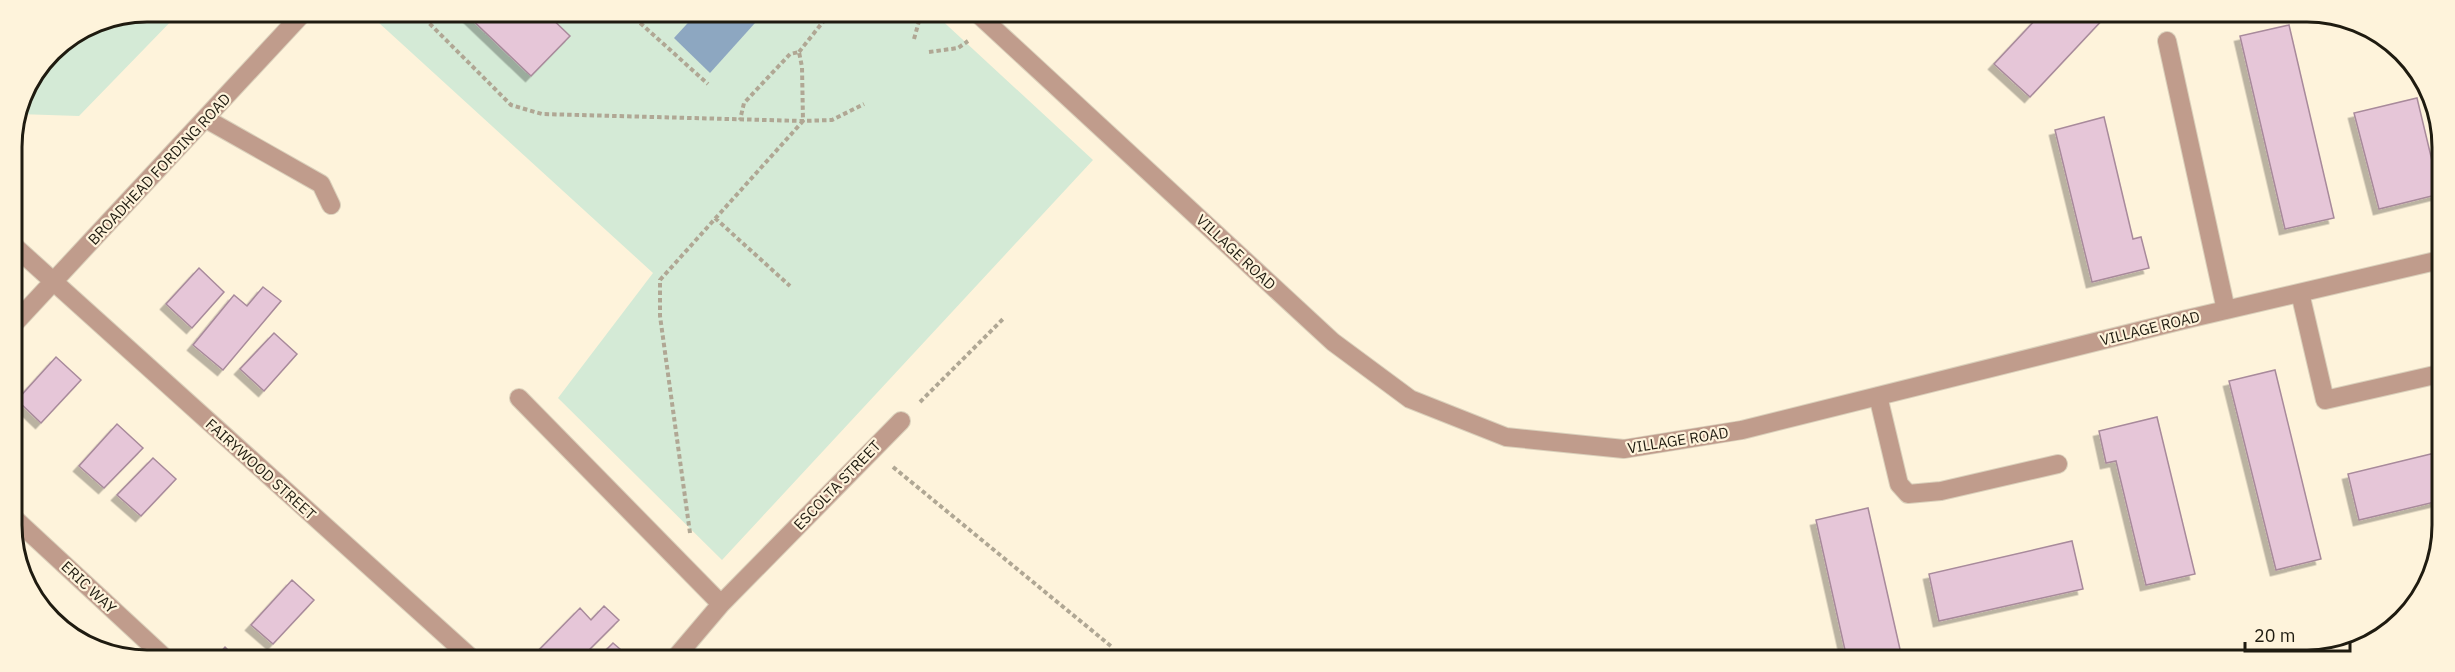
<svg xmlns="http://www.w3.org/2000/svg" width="2455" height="672" font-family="'IBM Plex Sans',sans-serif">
<defs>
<filter id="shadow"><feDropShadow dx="-5.5" dy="5.5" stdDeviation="0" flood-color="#0004"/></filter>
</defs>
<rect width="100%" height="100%" fill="#fef3db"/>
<path fill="#d4ead6" d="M148,12H180L79,116L18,114L22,96L52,52L96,22Z
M367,12L935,14L1093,160L722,560L558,398L653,273Z"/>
<path fill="#8da7c1" d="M697,13H764L710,73L674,38Z"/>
<path fill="#e6c6d8" stroke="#a88a9b" stroke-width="1.5" filter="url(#shadow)" d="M465,13H546L570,36L531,76Z
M2039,16H2106L2030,97L1994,64Z
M2289,25L2334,218L2285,229L2240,36Z
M2417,98L2440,194L2379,209L2354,113Z
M2104,117L2133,239L2141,237L2149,268L2092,282L2055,130Z
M199,268L224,292L192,328L166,304Z
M263,287L281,301L223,370L193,345L234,295L247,306Z
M274,333L297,354L264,391L240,369Z
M56,357L81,380L41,423L17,400Z
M2275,370L2321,559L2276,570L2229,381Z
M2157,417L2195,574L2146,585L2116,461L2106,463L2099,431Z
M117,424L143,448L104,488L79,466Z
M2439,452V501L2359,520L2348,474Z
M153,458L176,479L141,516L117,495Z
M1868,508L1902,658L1898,659H1847L1816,520Z
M2072,541L2083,589L1939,621L1929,574Z
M292,580L314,600L273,644L251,625Z
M604,606L619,620L583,656H537L535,654L580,608L591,620Z
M613,643L628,656H600Z
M225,647L234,656H217Z"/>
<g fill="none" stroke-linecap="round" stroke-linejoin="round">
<g stroke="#dad0bb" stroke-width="20">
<path id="minor" d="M978,14L1333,342L1410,399L1506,437L1624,449L1742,430L2183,320L2440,260
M2167,41L2226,310
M206,119L321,184L331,205
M13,245L469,656
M2300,293L2325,400L2439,374
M13,325L304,12
M1878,396L1899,484L1908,494L1941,491L2058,464
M519,398L721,604
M14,518L163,656
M676,657L721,604L901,421"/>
</g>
<path stroke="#b0a794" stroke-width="4" stroke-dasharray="4.5 3" stroke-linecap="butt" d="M419,13L511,105L542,114L803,121L832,120L864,104
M629,13L708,84
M914,39L921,14
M799,52L830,13
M929,52L958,48L968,41
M715,218L790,286
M920,402L1004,318
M893,467L1112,647
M690,533L660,316V280L803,121L802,67L799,52L790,54L744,103L740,120"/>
<use href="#minor" stroke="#c09c8c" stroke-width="18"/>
</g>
<g text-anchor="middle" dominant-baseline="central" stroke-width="4.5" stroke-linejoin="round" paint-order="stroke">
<g font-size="15" fill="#1f1b10" stroke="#fef3db">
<text transform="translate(159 169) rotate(-47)">BROADHEAD FORDING ROAD</text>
<text transform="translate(1236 252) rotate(43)">VILLAGE ROAD</text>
<text transform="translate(2150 328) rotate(-14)">VILLAGE ROAD</text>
<text transform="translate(1678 440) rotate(-9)">VILLAGE ROAD</text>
<text transform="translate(261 469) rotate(42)">FAIRYWOOD STREET</text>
<text transform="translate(837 485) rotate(-46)">ESCOLTA STREET</text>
<text transform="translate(89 587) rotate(43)">ERIC WAY</text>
</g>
</g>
<path d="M0 0H2455V672H0ZM147 22H2307A125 125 0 0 1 2432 147V525A125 125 0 0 1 2307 650H147A125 125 0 0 1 22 525V147A125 125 0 0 1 147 22Z" fill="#fef3db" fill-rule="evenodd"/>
<path fill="none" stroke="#1f1b10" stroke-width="3" d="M147 22H2307A125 125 0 0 1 2432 147V525A125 125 0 0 1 2307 650H147A125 125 0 0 1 22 525V147A125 125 0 0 1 147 22Z"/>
<path d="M2245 642v9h105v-9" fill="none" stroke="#1f1b10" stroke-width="3"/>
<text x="2254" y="642" font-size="18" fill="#1f1b10" stroke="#fef3db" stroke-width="4.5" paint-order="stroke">20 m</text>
</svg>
